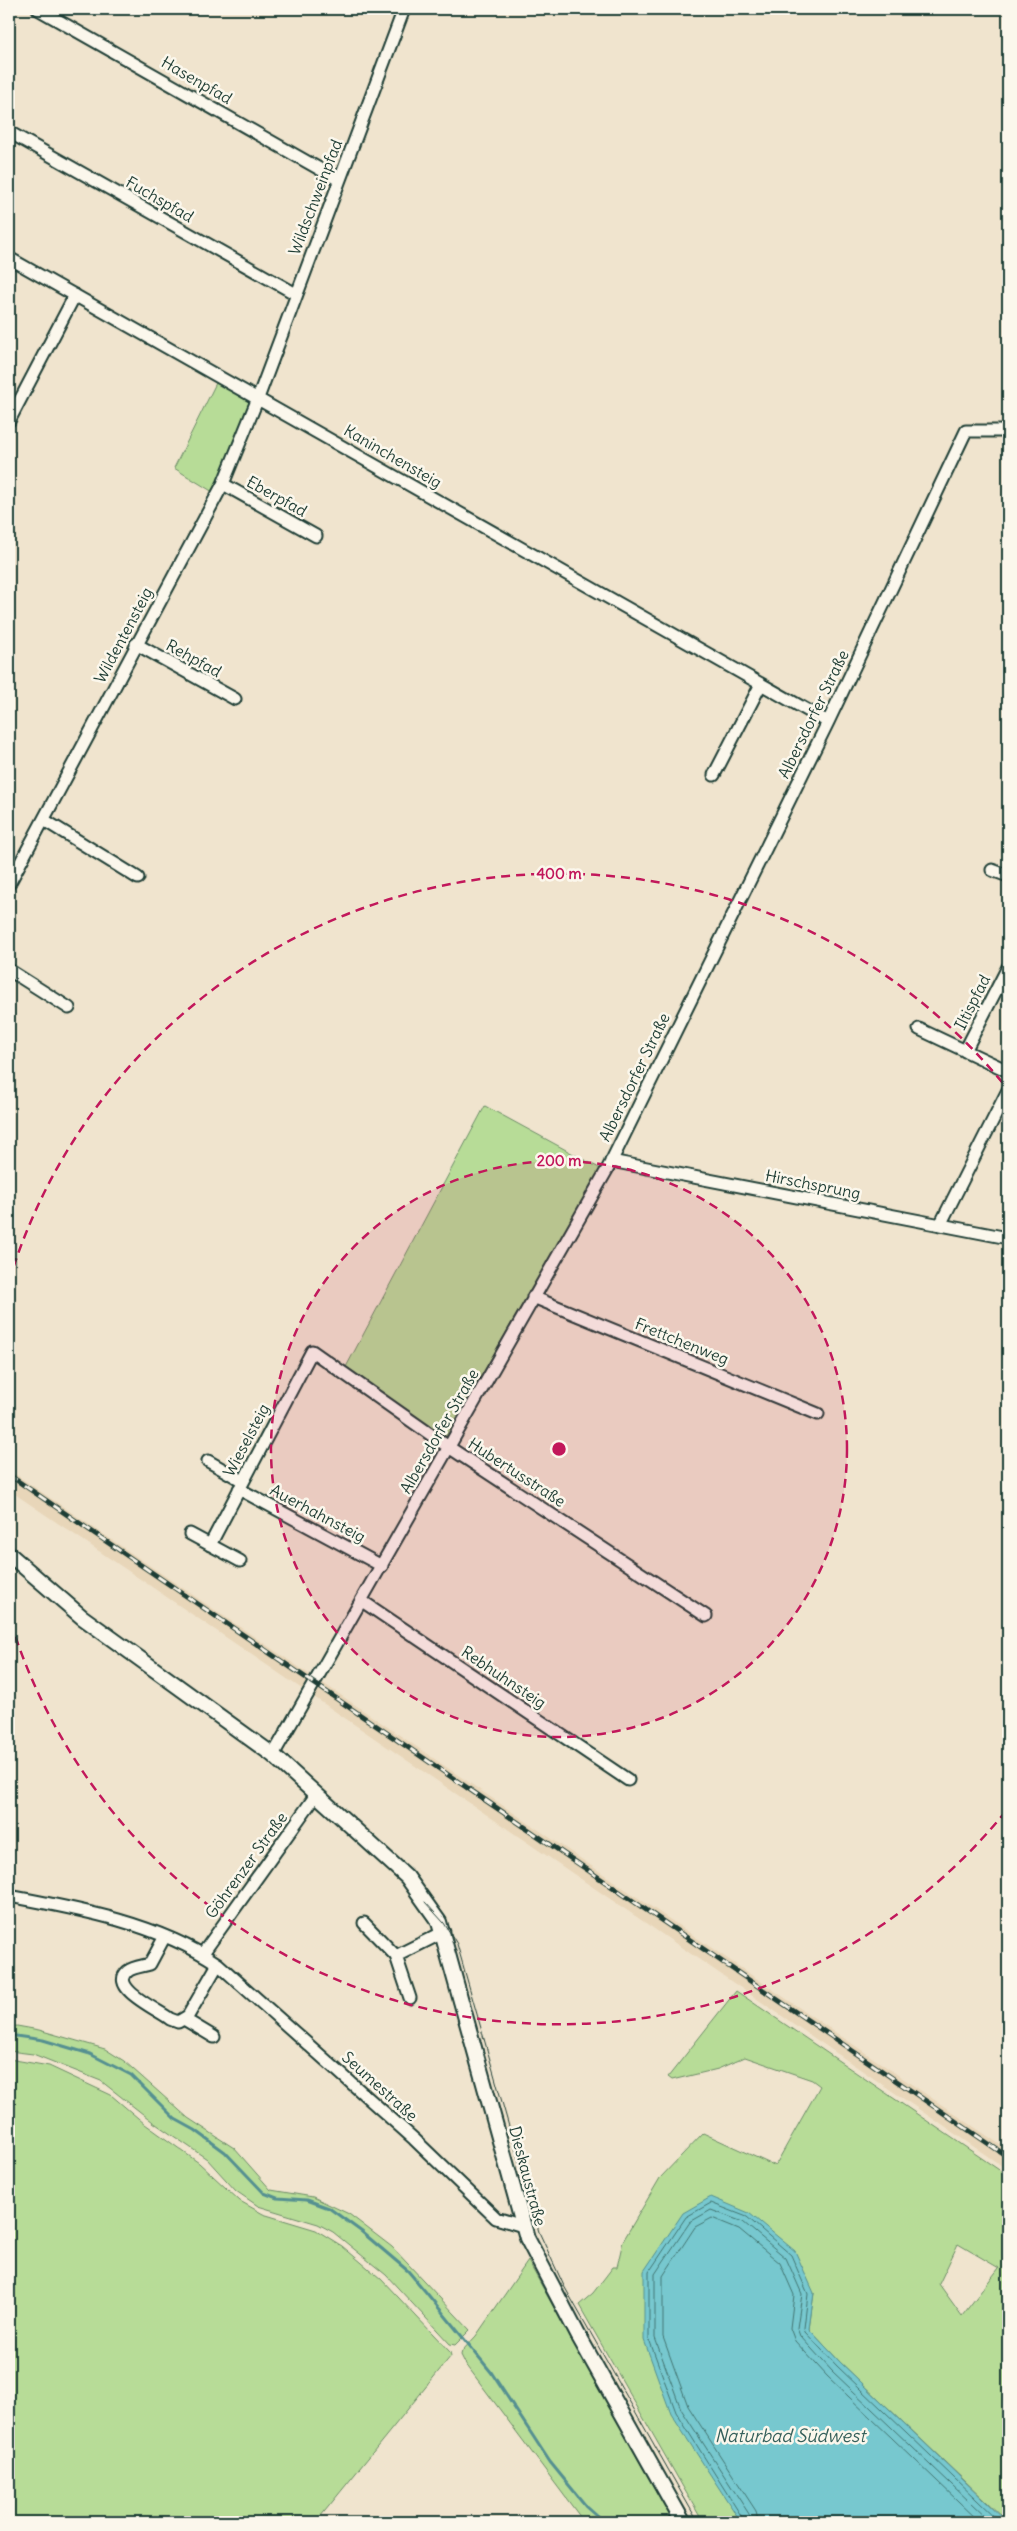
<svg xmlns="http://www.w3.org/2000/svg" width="1017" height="2531" font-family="Delius,sans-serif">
<rect width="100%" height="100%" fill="#f0e4ce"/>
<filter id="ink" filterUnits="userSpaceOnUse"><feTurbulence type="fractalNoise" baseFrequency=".02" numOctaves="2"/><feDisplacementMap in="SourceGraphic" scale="10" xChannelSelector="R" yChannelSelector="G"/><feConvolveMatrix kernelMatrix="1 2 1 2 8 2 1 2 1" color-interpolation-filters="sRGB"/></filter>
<g filter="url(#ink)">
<path fill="#e8d6b9" d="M9,1470L312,1676L305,1691L9,1490Z
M323,1683L1008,2150V2170L314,1697Z"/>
<path fill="#b7dc97" stroke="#6b8c66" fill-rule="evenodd" d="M216,383L251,399L213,492L174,468Z
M485,1106L601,1169L445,1438L346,1367Z
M736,1991L1008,2176L1006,2398L1008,2522L840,2362L809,2329L814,2293L741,2522H703L579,2305L593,2293L613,2267H617L623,2241L660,2178L703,2133L775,2166L820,2086L812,2080L745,2057L718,2069L672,2080L668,2077ZM958,2244L999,2268L962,2316L939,2284Z
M17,2026L39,2030L105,2049L124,2061L188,2118L234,2148L271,2190L313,2197L349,2214L392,2247L470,2330L455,2345L450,2344L386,2275L333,2232L318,2224L258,2206L236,2191L207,2159L153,2122L101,2081L33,2054L9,2051V2027Z
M9,2059L49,2066L111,2095L145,2124L199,2163L240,2201L263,2214L316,2230L342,2246L381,2279L450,2352L451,2356L316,2522H9Z
M528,2261L673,2522H584L465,2363L461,2355L462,2351L476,2336Z"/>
<path fill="#77c8cf" stroke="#549091" d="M711,2197L749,2213L795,2251L814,2293L809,2329L840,2362L1007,2522H741L671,2414L644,2340V2271L683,2213Z"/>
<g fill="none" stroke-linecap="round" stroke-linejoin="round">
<path stroke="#427572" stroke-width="1" d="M745,2522L676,2412L649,2339V2272L686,2217L711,2203L747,2217L791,2255L808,2294L804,2328L805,2332L837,2366L1000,2522
M751,2522L749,2514L681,2409L655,2338V2274L690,2222L711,2210L743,2222L786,2258L802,2294L797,2328L800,2336L832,2371L991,2522
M758,2522L756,2511L688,2406L663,2337V2276L695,2227L712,2218L739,2229L780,2263L794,2295L790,2328L795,2341L827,2376L980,2522"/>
<path stroke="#549091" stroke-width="3" d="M9,2035L43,2040L90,2054L131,2075L175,2119L195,2130L225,2152L264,2193L277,2198L307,2200L329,2208L362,2232L408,2271L425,2291L491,2372L550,2462L586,2506L604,2522"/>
<g stroke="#1f3d34" stroke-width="15">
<path id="minor" d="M38,9L339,180
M9,132L296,294
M9,258L828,722
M9,421L75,295
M223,484L316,536
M136,644L235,699
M714,775L761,684
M44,820L138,878
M992,870L1008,876
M9,884L223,484L258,398L404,9
M9,970L69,1008
M919,1029L1008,1071
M965,1051L1008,967
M611,1161L1008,1238
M940,1225L1008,1090
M533,1297L818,1414
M208,1461L243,1481
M239,1489L382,1566
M190,1534L240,1561
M210,1545L312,1351L447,1446L706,1616
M362,1601L628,1780
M273,1755L608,1168L828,722L966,431H1008
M9,1896C79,1909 157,1923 218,1964L414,2139L496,2218L523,2226
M364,1923L396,1956L410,1998
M165,1936L150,1964C143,1966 133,1967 128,1971C108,1988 159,2010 170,2019L178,2022L188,2016L218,1964
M203,1953L316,1795
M396,1956L444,1932
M184,2019L214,2037"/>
</g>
<g stroke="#1f3d34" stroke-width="18">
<path id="major" d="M9,1554L82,1617L273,1755L407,1877L439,1922L527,2238L578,2335L683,2522"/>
</g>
<use href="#minor" stroke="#fbf7ec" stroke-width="11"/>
<use href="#major" stroke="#fbf7ec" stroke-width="14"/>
<path stroke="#1f3d34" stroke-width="1" d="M425,1902L444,1923L457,1944L539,2232L564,2286L698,2522"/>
<g stroke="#1f3d34" stroke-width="5">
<path id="rail" d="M9,1475L1008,2157"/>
</g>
<use href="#rail" stroke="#fbf7ec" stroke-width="3" stroke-dasharray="9" stroke-linecap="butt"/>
</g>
</g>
<circle cx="559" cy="1449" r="288" fill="#c2185b" fill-opacity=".12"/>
<g fill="none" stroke="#c2185b" stroke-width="2.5" stroke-dasharray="9 6">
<circle cx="559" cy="1449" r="288"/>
<path d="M1006 1811A575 575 0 0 1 9 1617M9 1281A575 575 0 0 1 1006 1087"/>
</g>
<g text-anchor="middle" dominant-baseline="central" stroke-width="5" stroke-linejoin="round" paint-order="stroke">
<g font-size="16" fill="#1f3d34" stroke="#fbf7ec">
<text transform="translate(197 80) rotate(30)">Hasenpfad</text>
<text transform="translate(315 197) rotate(-69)">Wildschweinpfad</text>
<text transform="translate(160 199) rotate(30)">Fuchspfad</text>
<text transform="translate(393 456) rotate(30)">Kaninchensteig</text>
<text transform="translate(277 496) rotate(29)">Eberpfad</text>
<text transform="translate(123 635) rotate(-62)">Wildentensteig</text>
<text transform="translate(194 658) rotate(29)">Rehpfad</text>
<text transform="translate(813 714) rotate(-64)">Albersdorfer Straße</text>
<text transform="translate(972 1002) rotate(-63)">Iltispfad</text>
<text transform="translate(634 1077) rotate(-64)">Albersdorfer Straße</text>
<text transform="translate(813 1184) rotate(11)">Hirschsprung</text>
<text transform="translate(682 1341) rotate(22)">Frettchenweg</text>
<text transform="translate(439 1431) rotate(-60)">Albersdorfer Straße</text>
<text transform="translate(246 1440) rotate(-62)">Wieselsteig</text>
<text transform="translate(517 1472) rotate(33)">Hubertusstraße</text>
<text transform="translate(318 1513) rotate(28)">Auerhahnsteig</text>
<text transform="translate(504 1677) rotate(34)">Rebhuhnsteig</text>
<text transform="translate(246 1865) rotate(-54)">Göhrenzer Straße</text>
<text transform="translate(380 2086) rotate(42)">Seumestraße</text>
<text transform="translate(528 2176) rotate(75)">Dieskaustraße</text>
</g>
<g font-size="18" font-style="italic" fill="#35605b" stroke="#fbf7ec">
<text x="790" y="2435">Naturbad Südwest</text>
</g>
</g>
<circle cx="559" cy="1449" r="8" fill="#c2185b" stroke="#fbf7ec" stroke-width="2.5"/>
<g font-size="15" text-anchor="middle" font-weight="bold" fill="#c2185b" stroke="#fbf7ec" stroke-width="5" stroke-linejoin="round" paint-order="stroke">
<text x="559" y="879">400 m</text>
<text x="559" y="1166">200 m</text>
</g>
<rect width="1017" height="2531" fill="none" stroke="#fbf7ec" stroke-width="30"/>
<rect x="15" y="15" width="987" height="2501" fill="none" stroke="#1f3d34" stroke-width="2" filter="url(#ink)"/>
</svg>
